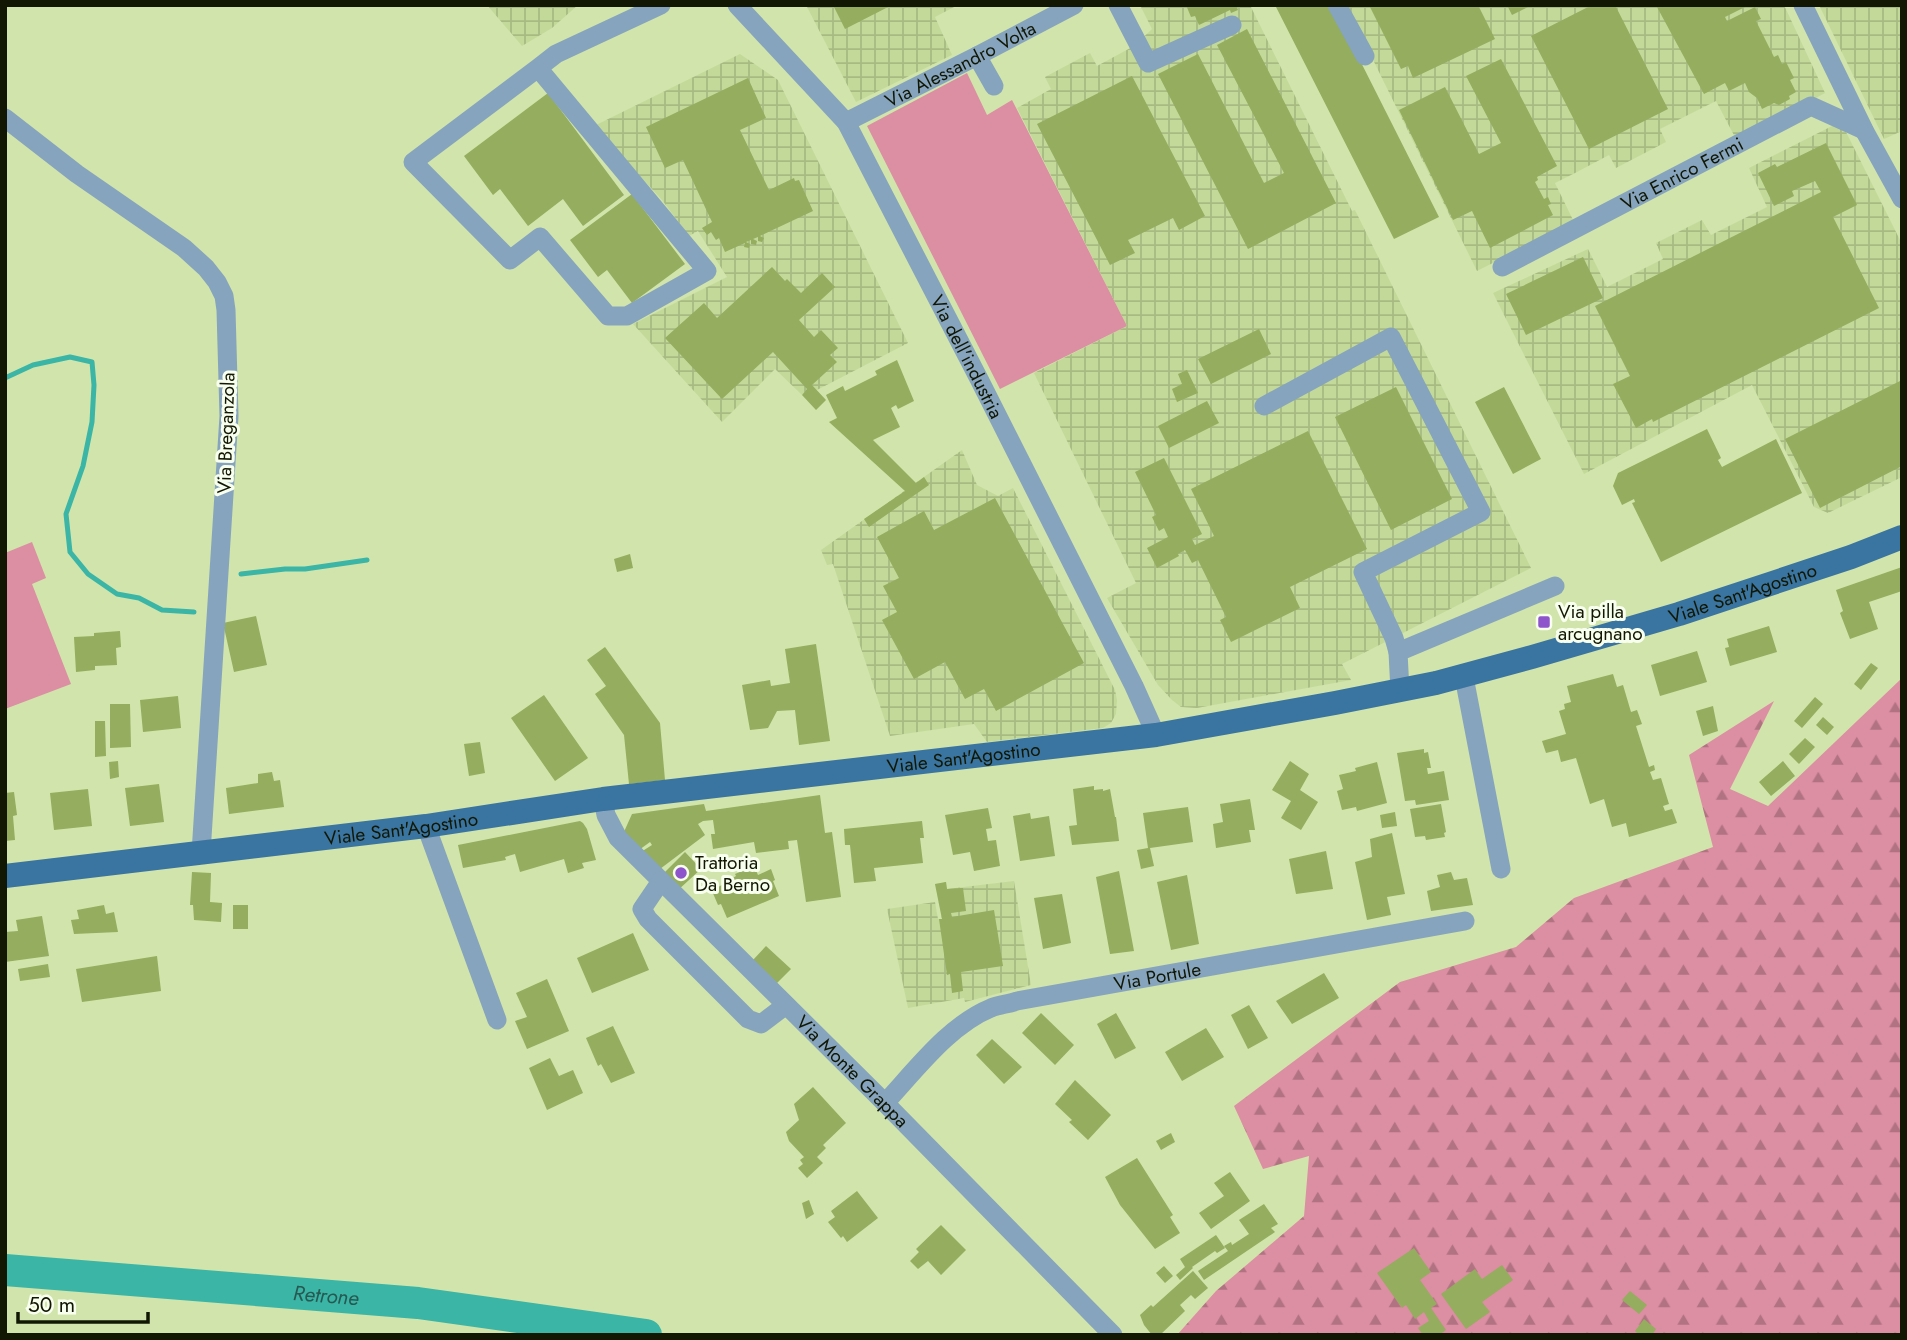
<svg xmlns="http://www.w3.org/2000/svg" width="1907" height="1340" font-family="Jost,sans-serif">
<defs>
<pattern id="industrial-grid" width="8" height="8" patternUnits="userSpaceOnUse" patternTransform="scale(1.75)"><rect width="8" height="8" fill="#c3d999"/><path d="M0 4h8M4 0v8" fill="none" stroke="#a6ba82"/></pattern>
<pattern id="forest-firs" width="22" height="20" patternUnits="userSpaceOnUse" patternTransform="scale(1.75)"><rect width="22" height="20" fill="#dc8ea2"/><path d="M5 1l3.5 6h-7zM16 11l3.5 6h-7z" fill="#b17382"/></pattern>
</defs>
<rect width="100%" height="100%" fill="#d1e4ab"/>
<path fill="url(#industrial-grid)" d="M487,5H578L552,28L522,46Z
M806,5H958L935,17L952,55L856,102Z
M1140,5H1250L1352,211L1355,210L1531,568L1342,664L1351,680L1197,708L1181,707L1172,700L1158,685L1107,598L1136,583L1034,373L1127,326L1017,108L1051,89L1045,77L1090,53L1097,66L1134,46L1152,29Z
M1346,5H1784L1825,93L1737,141L1716,101L1660,129L1666,142L1616,168L1609,155L1577,172L1555,183L1574,222L1477,271Z
M1819,5H1902V131L1884,139Z
M740,54L778,80L908,343L817,390L811,385L802,395L775,369L722,422L633,324L727,277L698,231L689,236L662,200L594,126Z
M1838,123L1843,126L1902,244V477L1828,513L1814,507L1752,385L1584,474L1493,293L1588,249L1607,287L1663,259L1656,243L1702,220L1711,235L1767,207L1749,168Z
M962,450L977,485L998,496L1013,488L1115,690L1117,700L1116,714L1111,723L1103,728L987,742L974,724L890,736L833,564L827,565L821,550Z
M1014,881L1031,985L965,1002L964,998L908,1008L887,909L935,902L938,919H942L935,884L946,882L947,889Z"/>
<path fill="#dc8ea2" d="M967,73L987,115L1012,100L1127,326L1000,389L867,126Z
M32,542L46,578L32,584L71,684L5,709V553Z"/>
<path fill="url(#forest-firs)" d="M1902,678V1335H1177L1216,1291L1304,1216L1309,1156L1263,1169L1234,1106L1400,982L1516,947L1574,898L1713,847L1689,755L1774,701L1730,789L1768,806Z"/>
<g fill="none" stroke-linecap="round" stroke-linejoin="round">
<path stroke="#3ab5a6" stroke-width="5" d="M5,378L33,365L70,357L92,362L94,385L92,422L83,466L66,514L70,552L88,574L117,594L139,598L162,610L194,612
M241,574L285,569H305L367,560"/>
<path stroke="#3ab5a6" stroke-width="32" id="s1" d="M5,1270L418,1303L646,1335"/>
</g>
<path fill="#94ad5e" d="M833,5H892L845,29Z
M1186,5H1236L1238,10L1231,13L1230,10L1199,25L1195,16L1191,17Z
M1275,5H1332L1439,217L1394,239Z
M1369,5H1478L1495,39L1413,78L1408,66L1401,69Z
M1507,5H1532L1512,15Z
M1592,5H1615L1668,109L1589,149L1531,36Z
M1661,5H1749L1725,17L1727,21L1755,7L1761,19L1756,21L1774,57L1778,55L1782,64L1786,62L1794,78L1790,80L1796,92L1789,96L1790,99L1779,105L1774,103L1762,109L1757,98L1749,92L1745,83L1729,91L1725,83L1704,94L1657,7Z
M1247,29L1336,203L1248,249L1158,74L1198,54L1264,183L1284,173L1217,45Z
M1501,59L1557,166L1537,177L1538,180L1535,182L1544,199L1548,197L1551,204L1548,205L1553,215L1490,248L1472,211L1453,220L1399,110L1445,87L1479,154L1501,143L1466,76Z
M1132,76L1205,216L1179,230L1173,218L1128,240L1135,253L1110,265L1037,124Z
M748,78L766,118L740,130L769,190L794,178L795,181L799,180L813,211L760,236L764,238L762,242L758,241V237L753,239L757,241L756,245L751,244V240L746,242L750,244L749,248L744,247L745,243L725,252L719,238L716,240L711,232L707,235L702,228L712,222L683,160L665,168L646,127Z
M548,93L624,195L583,226L563,199L528,226L500,189L493,195L464,156Z
M1826,143L1857,205L1833,217L1879,308L1653,422L1652,419L1636,428L1613,384L1630,376L1595,306L1821,192L1815,181L1792,191L1794,196L1774,206L1758,173L1775,164L1777,167Z
M632,194L685,264L632,303L607,270L598,277L570,240Z
M1583,257L1603,298L1526,335L1506,294Z
M772,267L785,281L787,279L801,293L822,273L835,287L799,320L814,337L821,330L838,348L830,355L837,362L812,385L826,400L816,410L802,395L807,389L773,352L722,399L665,338L704,303L717,318Z
M1259,329L1271,354L1211,384L1198,359Z
M897,360L914,401L898,409L896,405L891,408L900,427L873,440L916,483L924,477L929,485L869,527L864,519L905,491L829,422L837,418L826,395L843,386L845,391L877,375L875,371Z
M1187,370L1198,393L1177,402L1172,389L1182,384L1178,374Z
M1902,380V466L1820,508L1785,439Z
M1396,387L1452,499L1391,530L1335,417Z
M1504,387L1541,459L1513,474L1475,402Z
M1207,401L1219,423L1169,448L1158,426Z
M1707,429L1721,458L1718,460L1722,467L1776,439L1802,493L1661,562L1632,503L1635,502L1634,499L1622,505L1613,486L1618,473Z
M1308,431L1367,549L1290,587L1300,608L1231,642L1220,620L1226,617L1198,560L1192,563L1185,550L1178,554L1179,556L1157,568L1147,548L1168,537L1164,528L1159,531L1152,517L1156,515L1135,472L1164,458L1202,534L1192,539L1195,545L1214,536L1191,489Z
M995,498L1084,663L996,711L984,689L965,699L945,662L914,679L882,620L897,612L883,586L899,578L877,537L924,511L934,530Z
M630,554L633,568L617,572L614,559Z
M1902,567V591L1869,602L1878,629L1850,639L1840,613L1843,611L1836,590Z
M256,616L267,665L234,672L223,623Z
M1769,626L1777,652L1730,666L1725,648L1729,647L1727,639Z
M120,631L121,647L116,648L117,665L95,666V670L76,672L74,637L94,636V633Z
M816,644L830,741L799,745L795,710L777,711L768,728L750,730L742,685L770,680L771,686L790,683L785,649Z
M605,647L660,723L665,780L629,784L624,735L595,694L606,686L587,660Z
M1697,651L1707,682L1660,696L1651,665Z
M1871,663L1878,668L1861,690L1854,684Z
M1613,674L1617,687L1623,685L1631,712L1637,710L1642,724L1636,726L1649,767L1654,765L1655,770L1650,772L1653,780L1661,778L1669,804L1663,806L1665,811L1672,809L1677,823L1629,837L1626,823L1612,827L1604,799L1590,804L1576,758L1561,762L1558,750L1546,753L1542,741L1566,734L1559,711L1565,709L1564,704L1571,702L1567,686Z
M544,695L588,758L555,781L511,718Z
M178,696L181,728L143,732L140,700Z
M1815,697L1823,704L1802,728L1794,721Z
M110,704H130L131,747L110,748Z
M1713,706L1718,731L1703,736L1696,711Z
M1823,717L1834,727L1827,735L1816,725Z
M95,721H105L106,756L95,757Z
M1805,738L1815,747L1799,764L1789,754Z
M480,742L485,773L469,776L464,744Z
M1424,749V753L1428,752L1431,768H1427L1428,774L1444,771L1449,800L1416,805L1415,800L1405,801L1397,753Z
M118,761L119,777L110,779L109,762Z
M1290,761L1309,774L1300,790L1318,802L1301,830L1281,818L1291,801L1272,790Z
M1783,761L1795,776L1771,796L1759,782Z
M1377,762L1387,803L1357,811L1356,807L1342,810L1337,791L1343,789L1339,775L1356,771L1355,768Z
M272,772L274,781L280,780L284,807L229,814L226,788L258,783V774Z
M159,784L164,822L130,826L125,788Z
M1094,786V790L1103,789V791L1110,789L1115,817H1116L1119,841L1072,845L1069,826L1077,825L1073,789Z
M88,789L92,826L54,830L50,793Z
M14,792L17,815L13,816L15,840L5,841V793Z
M820,795L825,833L832,832L841,897L806,902L797,840L788,841L789,849L756,853L754,842L713,849L711,834H715L713,820L703,821L698,824L705,835L656,872L641,852L652,845L650,842L639,850L623,834L632,814L704,804L706,811Z
M1250,799L1255,830H1249L1251,842L1216,848L1213,824L1223,822L1220,804Z
M1441,804L1446,832L1444,833L1445,837L1426,840L1425,836L1415,837L1410,809Z
M1188,807L1193,842L1150,848L1154,866L1141,869L1137,850L1148,848L1143,813Z
M988,808L992,828L986,829L988,841L996,840L1000,866L974,871L970,852L953,855L945,815Z
M1395,812L1397,826L1382,828L1380,815Z
M1030,813L1031,819L1049,816L1055,856L1020,861L1013,816Z
M580,821L583,823L587,829L596,860L582,863L584,868L568,873L564,859L520,872L515,854L505,857L506,860L463,868L458,845Z
M922,821L924,838H920L923,863L874,868L876,881L854,883L850,845H845L844,829Z
M1392,833L1405,894L1387,897L1391,915L1367,920L1355,862L1372,857L1370,839Z
M1326,851L1333,889L1296,894L1289,859Z
M685,852L701,869L677,891L662,875Z
M754,866L758,875L771,869L775,880L773,881L779,896L727,918L721,904L718,905L712,891L736,876L735,874Z
M1119,871L1134,951L1110,954L1096,877Z
M192,872L211,873L210,902L222,903L221,922L194,920L193,905H190Z
M1451,872L1454,880L1467,878L1473,905L1431,911L1427,891L1440,887L1437,875Z
M1187,875L1199,944L1171,950L1157,882Z
M946,882L947,889L963,888L966,911L951,913L952,917L994,910L1003,966L961,972L963,991L952,993L950,974L947,975L939,919H942L935,884Z
M1062,894L1071,943L1043,949L1034,898Z
M104,905L106,914L114,912L118,932L74,934L71,920L79,919L77,910Z
M233,905H248V929H233Z
M42,916L49,956L5,962V932L18,931L16,920Z
M633,933L649,970L592,993L577,958Z
M766,946L791,969L777,983L753,960Z
M157,956L161,991L82,1002L76,969Z
M48,964L50,977L20,981L18,969Z
M1324,973L1339,998L1292,1024L1276,1001Z
M547,979L569,1031L527,1049L515,1021L527,1017L516,993Z
M1249,1005L1268,1038L1248,1049L1231,1015Z
M1041,1013L1074,1045L1055,1065L1022,1033Z
M1116,1013L1136,1048L1115,1059L1097,1024Z
M613,1026L635,1073L611,1083L601,1064L598,1066L586,1038Z
M1206,1028L1224,1057L1182,1081L1165,1052Z
M992,1039L1022,1067L1004,1084L976,1055Z
M550,1058L559,1076L573,1070L583,1093L547,1110L529,1068Z
M1075,1080L1111,1115L1088,1140L1069,1122L1072,1120L1055,1104Z
M813,1087L846,1123L823,1145L826,1148L817,1157L823,1163L807,1178L798,1168L803,1164L800,1160L804,1157L789,1141L786,1132L799,1120L794,1104Z
M1171,1133L1175,1142L1161,1150L1156,1141Z
M1137,1158L1173,1215L1170,1217L1180,1233L1155,1249L1120,1205L1105,1177Z
M1230,1172L1250,1201L1211,1229L1199,1213L1224,1196L1214,1183Z
M857,1191L878,1218L847,1242L843,1236L841,1238L828,1222L835,1217L831,1211Z
M809,1200L814,1214L806,1219L802,1203Z
M1264,1204L1278,1224L1271,1228L1275,1232L1204,1280L1198,1271L1228,1251L1224,1246L1231,1242L1232,1245L1249,1234L1239,1220Z
M941,1225L966,1250L941,1275L928,1261L918,1269L910,1261L919,1252L916,1249Z
M1216,1235L1225,1248L1217,1253L1215,1251L1192,1267L1193,1268L1180,1280L1176,1275L1185,1267L1180,1259Z
M1414,1248L1431,1272L1420,1280L1437,1304L1431,1308L1446,1330L1439,1335H1423L1418,1328L1429,1321L1424,1312L1415,1319L1406,1305L1402,1308L1377,1273Z
M1502,1265L1513,1280L1482,1302L1490,1312L1466,1329L1441,1294L1475,1269L1482,1279Z
M1164,1266L1173,1276L1165,1283L1156,1273Z
M1193,1271L1208,1288L1195,1299L1191,1295L1180,1305L1185,1311L1160,1335H1152L1144,1325L1140,1315L1151,1305L1153,1307Z
M1630,1291L1647,1305L1639,1314L1622,1300Z
M1644,1319L1656,1329L1652,1335H1639L1635,1331Z"/>
<g fill="none" stroke-linecap="round" stroke-linejoin="round">
<g stroke="#86a4bd" stroke-width="19">
<path id="s2" d="M737,5L846,122L979,379L1134,686L1156,735"/>
<path d="M1118,5L1148,63L1232,25"/>
<path d="M1337,5L1365,56"/>
<path d="M1803,5L1864,130L1902,199"/>
<path d="M977,56L994,86"/>
<path d="M538,68L707,271L627,316H608L540,237L510,260L413,162L538,68L556,54L661,5"/>
<path d="M5,118L77,174L184,248L206,268L217,282L224,296L226,310L229,416L201,853"/>
<path id="s3" d="M846,122L977,56L1074,5"/>
<path id="s4" d="M1502,267L1811,106L1864,130"/>
<path d="M1264,406L1391,337L1481,512L1363,572L1394,638L1398,652"/>
<path d="M1464,677L1501,869"/>
<path d="M1400,691L1398,652L1555,586"/>
<path id="s5" d="M603,799L606,815L618,838L885,1103L1113,1335"/>
<path d="M426,826L497,1020"/>
<path d="M661,881L642,909L648,919L748,1019L761,1024L786,1005"/>
<path id="s6" d="M885,1103C915,1071 949,1025 991,1008C999,1005 1008,1004 1017,1001L1465,921"/>
</g>
<path stroke="#3a74a0" stroke-width="24" id="s7" d="M5,876L426,826L603,799L1156,735L1335,703L1436,683L1532,657L1679,614L1851,557L1902,537"/>
</g>
<g fill="#8d54cb" stroke="#f9ffee" stroke-width="2.5">
<rect x="1537" y="615" width="14" height="14" rx="3.5"/>
<circle cx="681" cy="873" r="7"/>
</g>
<g text-anchor="middle" dominant-baseline="central" stroke-width="6" stroke-linejoin="round" paint-order="stroke">
<g font-size="19" fill="#111703" stroke="#f9ffee">
<text stroke="none"><textPath href="#s3" startOffset="128">Via Alessandro Volta</textPath></text>
<text stroke="none"><textPath href="#s4" startOffset="203">Via Enrico Fermi</textPath></text>
<text stroke="none"><textPath href="#s2" startOffset="424">Via dell'industria</textPath></text>
<text transform="translate(226 433) rotate(-88)">Via Breganzola</text>
<text stroke="none"><textPath href="#s7" startOffset="1764">Viale Sant'Agostino</textPath></text>
<text stroke="none"><textPath href="#s7" startOffset="966">Viale Sant'Agostino</textPath></text>
<text stroke="none"><textPath href="#s7" startOffset="399">Viale Sant'Agostino</textPath></text>
<text stroke="none"><textPath href="#s6" startOffset="313">Via Portule</textPath></text>
<text stroke="none"><textPath href="#s5" startOffset="373">Via Monte Grappa</textPath></text>
</g>
<g font-size="19" fill="#111703" stroke="#f9ffee" text-anchor="start">
<text x="1558" y="611">Via pilla<tspan x="1558" dy="22">arcugnano</tspan></text>
<text x="695" y="862">Trattoria<tspan x="695" dy="22">Da Berno</tspan></text>
</g>
<g font-size="21" font-style="italic" fill="#275952" stroke="#f9ffee">
<text stroke="none"><textPath href="#s1" startOffset="322">Retrone</textPath></text>
</g>
</g>
<rect width="1907" height="1340" fill="none" stroke="#111703" stroke-width="14"/>
<path d="M18 1312v10h130v-10" fill="none" stroke="#111703" stroke-width="3.5"/>
<text x="28" y="1312" font-size="21" fill="#111703" stroke="#f9ffee" stroke-width="5" paint-order="stroke">50 m</text>
</svg>
